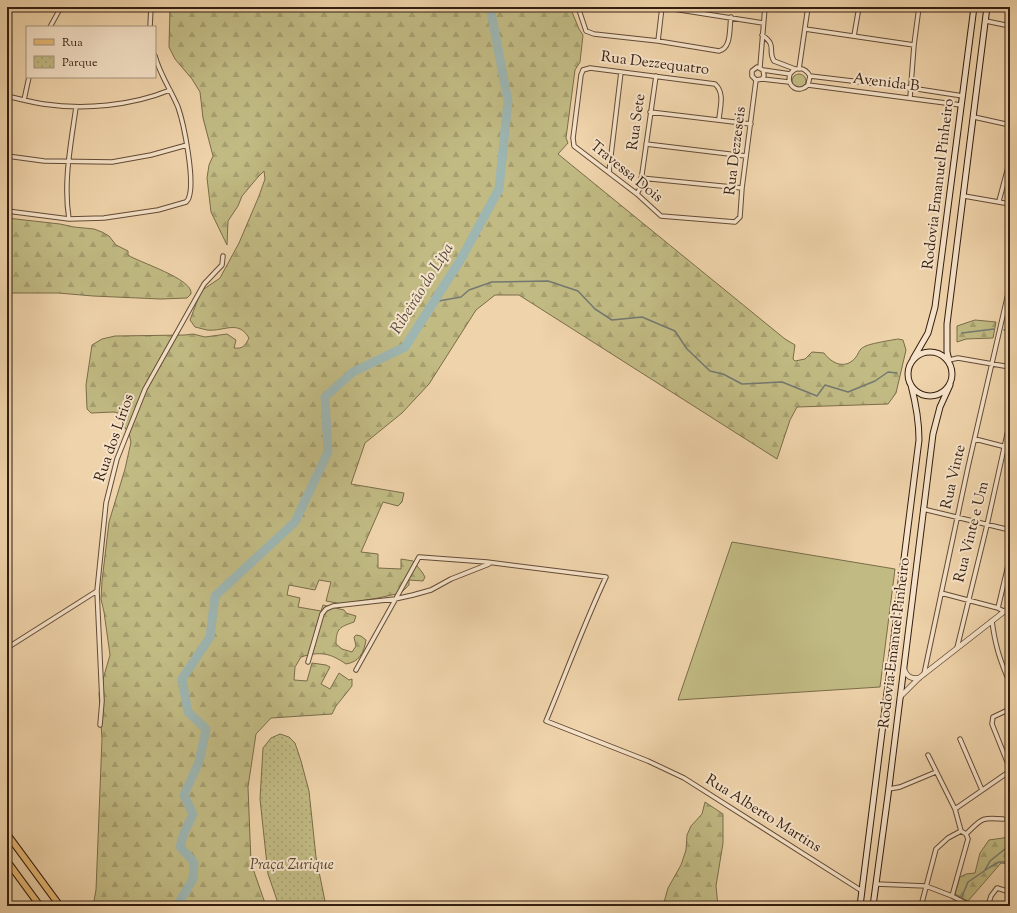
<svg xmlns="http://www.w3.org/2000/svg" width="1017" height="913" font-family="'Sorts Mill Goudy',serif">
<defs>
<pattern id="forest-firs" width="22" height="20" patternUnits="userSpaceOnUse"><rect width="22" height="20" fill="#c1ba83"/><path d="M5 1l3.5 6h-7zM16 11l3.5 6h-7z" fill="#a69f70"/></pattern>
<pattern id="park-dots" width="8" height="8" patternUnits="userSpaceOnUse"><rect width="8" height="8" fill="#c1ba83"/><path d="M2 2h.1M6 6h.1" fill="none" stroke="#a69f70" stroke-width="1.8" stroke-linecap="round"/></pattern>
</defs>
<rect width="100%" height="100%" fill="#efd3aa"/>
<filter id="stains"><feTurbulence type="fractalNoise" baseFrequency=".005" numOctaves="4"/><feColorMatrix values="0 0 0 0 .2 0 0 0 0 .09 0 0 0 0 .02 0 0 0 .5 -.17"/></filter>
<radialGradient id="worn" r=".72"><stop offset=".6" stop-color="#630" stop-opacity="0"/><stop offset="1" stop-color="#630" stop-opacity=".3"/></radialGradient>
<path fill="#c1ba83" stroke="#7a6c4a" d="M792 81a7 7 0 1 1 14 0a7 7 0 1 1-14 0Z
M732,542L895,569L880,687L678,700Z"/>
<path fill="url(#forest-firs)" stroke="#7a6c4a" d="M170,7H570L579,29L583,35L580,62L575,70L566,138L568,143L558,154L785,339L795,345L793,359L795,361L805,359L812,352L824,353C832,364 846,370 856,357C859,353 859,349 864,347C867,344 892,340 898,339L903,340L906,350L896,393L888,404L797,407L790,420L777,459L519,295H495L476,310L429,384L402,413L365,443L351,484L404,493L402,502L398,506L383,502L361,552L378,554V568L401,569V559L413,561L422,572L425,577L423,581L409,580V585L401,593L378,598L342,604L326,601L331,582L319,580L315,590L289,585L287,595L300,598L298,607L321,611L323,605L344,610L346,613L356,616L354,622C340,627 336,628 336,644L342,649L352,652L356,646L354,637L356,635L361,636L366,640C364,653 359,662 346,664C330,653 320,651 301,657L295,667L294,680L307,681L312,663L326,665L330,667L321,684L330,689L339,673L349,680L352,679V686L336,706L332,714L271,718L256,734L248,787L251,863L266,906H93L96,890L102,739L99,693L110,655L104,612L101,599L102,581L109,522L125,469L131,442L129,433L125,428L118,413L114,412L91,413L87,409L86,385L92,345L102,339L115,336L185,335L193,334L205,337L227,334L236,340L234,348C243,349 245,346 249,338C238,319 224,332 207,330C203,329 199,328 195,327L190,320L201,291L220,278L239,243L259,196L265,179L264,171L258,177L242,196L238,206L228,221L227,245L211,212L207,178L209,165L213,156L203,118L200,92L192,79L175,59L169,47Z
M7,218L60,224L74,227L94,229L102,232L109,236L116,245L128,251V255C138,262 194,279 191,294C190,295 188,297 187,298L161,299L93,296L58,293H7Z
M975,320L996,322L993,338L966,339L957,342V326Z
M705,802L723,814V843L716,886L718,906H663L668,888L681,865L686,850L687,835L691,826L702,814Z
M1010,837V864L1001,863L968,901L955,894L960,877L966,874L975,873L980,853L989,840Z"/>
<path fill="url(#park-dots)" stroke="#7a6c4a" d="M280,734L289,737L295,743L301,761L309,791L316,857L326,906H279L268,874L260,799L263,748L271,738Z"/>
<g fill="none" stroke-linecap="round" stroke-linejoin="round">
<path stroke="#737971" stroke-width="1.5" d="M433,302L461,297L469,290L492,282L548,281L578,291L595,309L612,320L642,317L675,331L687,349L710,371L723,374L742,384L782,382L817,396L825,385L848,392L875,381L888,372L897,373
M1004,330L1010,328
M962,333L994,329
M985,870L990,861L1010,845
M958,906L968,882L990,867L999,862H1010"/>
<path stroke="#9db6b2" stroke-width="9" d="M177,906L193,879L194,862L180,847L184,833L193,814L184,795L199,762L206,729L188,712L182,679L210,637L215,596L295,522L328,452L325,397L353,372L405,347L461,259L499,189L508,101L490,7"/>
<g stroke="#634b36" stroke-width="5.5">
<path id="minor" d="M578,7L586,31L594,34L658,41L719,51C732,48 729,28 731,17
M661,7L763,23
M986,21L1010,26
M50,27L61,7
M150,27L151,7
M805,29L914,45
M762,35C778,46 767,50 774,61L795,69
M854,36L859,7
M658,41L662,7
M760,67L765,7
M799,69L808,7
M763,70L764,76L762,79L756,80L752,76V71L757,67L763,70L790,74
M810,76L911,88L963,96
M762,79L789,82
M808,85L810,76C805,67 796,66 790,74C786,87 799,94 808,85L961,105
M7,96C19,99 31,102 43,104C84,110 131,106 170,90
M910,98L914,45L919,7
M24,100L29,77
M650,112L751,124
M974,117L1010,125
M719,119C720,107 725,93 715,84L590,68L583,70L581,75L573,138L574,146L637,194L661,216L735,222L740,217L742,188L756,80
M646,144L746,156
M7,156L44,161L112,162L151,155L187,145
M609,172L621,72
M641,178L742,188
M637,194L640,188L656,76
M964,196L1010,204
M999,201L1010,160
M7,211L69,219L104,218L158,210L186,202C187,201 189,199 189,197C195,180 184,124 178,107C171,90 160,75 155,56
M69,219C63,182 71,144 76,107
M949,360L958,358L1010,367
M975,439L1010,448
M923,509L1010,530
M941,593L998,608
M1005,612L998,608L1010,557
M992,621C995,645 1000,661 1010,683
M7,648L97,591
M957,648L987,525L1010,421
M308,662L322,614L326,609L333,606L395,599L413,595L431,590L451,579L489,564
M356,670L419,557L487,562L606,577C584,624 566,673 546,721L648,761L684,778L862,891
M924,674L968,467L1010,285
M1010,709L993,717L992,724L1010,769
M100,725L102,701L97,591L106,503L117,459L145,389L204,284L222,265L223,256
M960,739L982,790
M928,755L955,809L961,831
M889,789L900,787L936,772
M955,809L1010,771
M966,834C982,819 980,817 1003,819
M876,884L926,886L952,896L971,906
M952,896L968,839L966,834L961,831
M31,906L36,900
M921,906L936,849L948,838L961,831
M988,906L991,896L997,888L1010,892"/>
</g>
<g stroke="#634b36" stroke-width="6">
<path id="tertiary" d="M904,669C907,677 911,679 919,678
M900,697L919,678L1010,607"/>
</g>
<g stroke="#341e10" stroke-width="7">
<path id="secondary" d="M908 374a22 22 0 1 1 44 0a22 22 0 1 1-44 0Z
M913,359L928,333L935,307L974,7
M949,360L947,352V324L987,7
M860,906L919,440C919,421 916,404 911,385
M873,906L888,795L933,434L940,407L950,385"/>
</g>
<g stroke="#341e10" stroke-width="8">
<path id="primary" d="M7,834L60,906
M7,861L40,906"/>
</g>
<use href="#minor" stroke="#f5e2c8" stroke-width="3.5"/>
<use href="#tertiary" stroke="#f5e2c8" stroke-width="4.5"/>
<use href="#secondary" stroke="#f5e2c8" stroke-width="5"/>
<use href="#primary" stroke="#e8ba75" stroke-width="5.5"/>
</g>
<g text-anchor="middle" dominant-baseline="central" stroke-width="4" stroke-linejoin="round" paint-order="stroke">
<g font-size="15" fill="#341e10" stroke="#f5e2c8">
<text transform="translate(655 64) rotate(7)">Rua Dezzequatro</text>
<text transform="translate(886 83) rotate(7)">Avenida B</text>
<text transform="translate(637 122) rotate(-82)">Rua Sete</text>
<text transform="translate(736 151) rotate(-83)">Rua Dezzeseis</text>
<text transform="translate(626 172) rotate(39)">Travessa Dois</text>
<text transform="translate(939 184) rotate(-83)">Rodovia Emanuel Pinheiro</text>
<text transform="translate(115 438) rotate(-71)">Rua dos Lírios</text>
<text transform="translate(954 477) rotate(-77)">Rua Vinte</text>
<text transform="translate(972 532) rotate(-76)">Rua Vinte e Um</text>
<text transform="translate(895 643) rotate(-83)">Rodovia Emanuel Pinheiro</text>
<text transform="translate(763 814) rotate(32)">Rua Alberto Martins</text>
</g>
<g font-size="15" font-style="italic" fill="#57452d" stroke="#f5e2c8">
<text x="292" y="865">Praça Zurique</text>
</g>
<g font-size="16" font-style="italic" fill="#544c41" stroke="#f5e2c8">
<text transform="translate(423 289) rotate(-58)">Ribeirão do Lipa</text>
</g>
</g>
<rect width="1017" height="913" fill="none" stroke="#efd3aa" stroke-width="24"/>
<rect x="8" y="8" width="1001" height="897" fill="none" stroke="#341e10" stroke-width="2"/>
<rect x="12" y="12" width="993" height="889" fill="none" stroke="#341e10"/>
<rect x="26" y="26" width="130" height="52" fill="#f5e2c8" stroke="#a8947e"/>
<rect x="34" y="39" width="20" height="6" fill="#e8ba75" stroke="#a8947e"/>
<text x="62" y="46" font-size="12" fill="#341e10">Rua</text>
<rect x="34" y="56" width="20" height="12" fill="url(#park-dots)" stroke="#a8947e"/>
<text x="62" y="66" font-size="12" fill="#341e10">Parque</text>
<rect width="100%" height="100%" filter="url(#stains)"/>
<rect width="100%" height="100%" fill="url(#worn)"/>
</svg>
